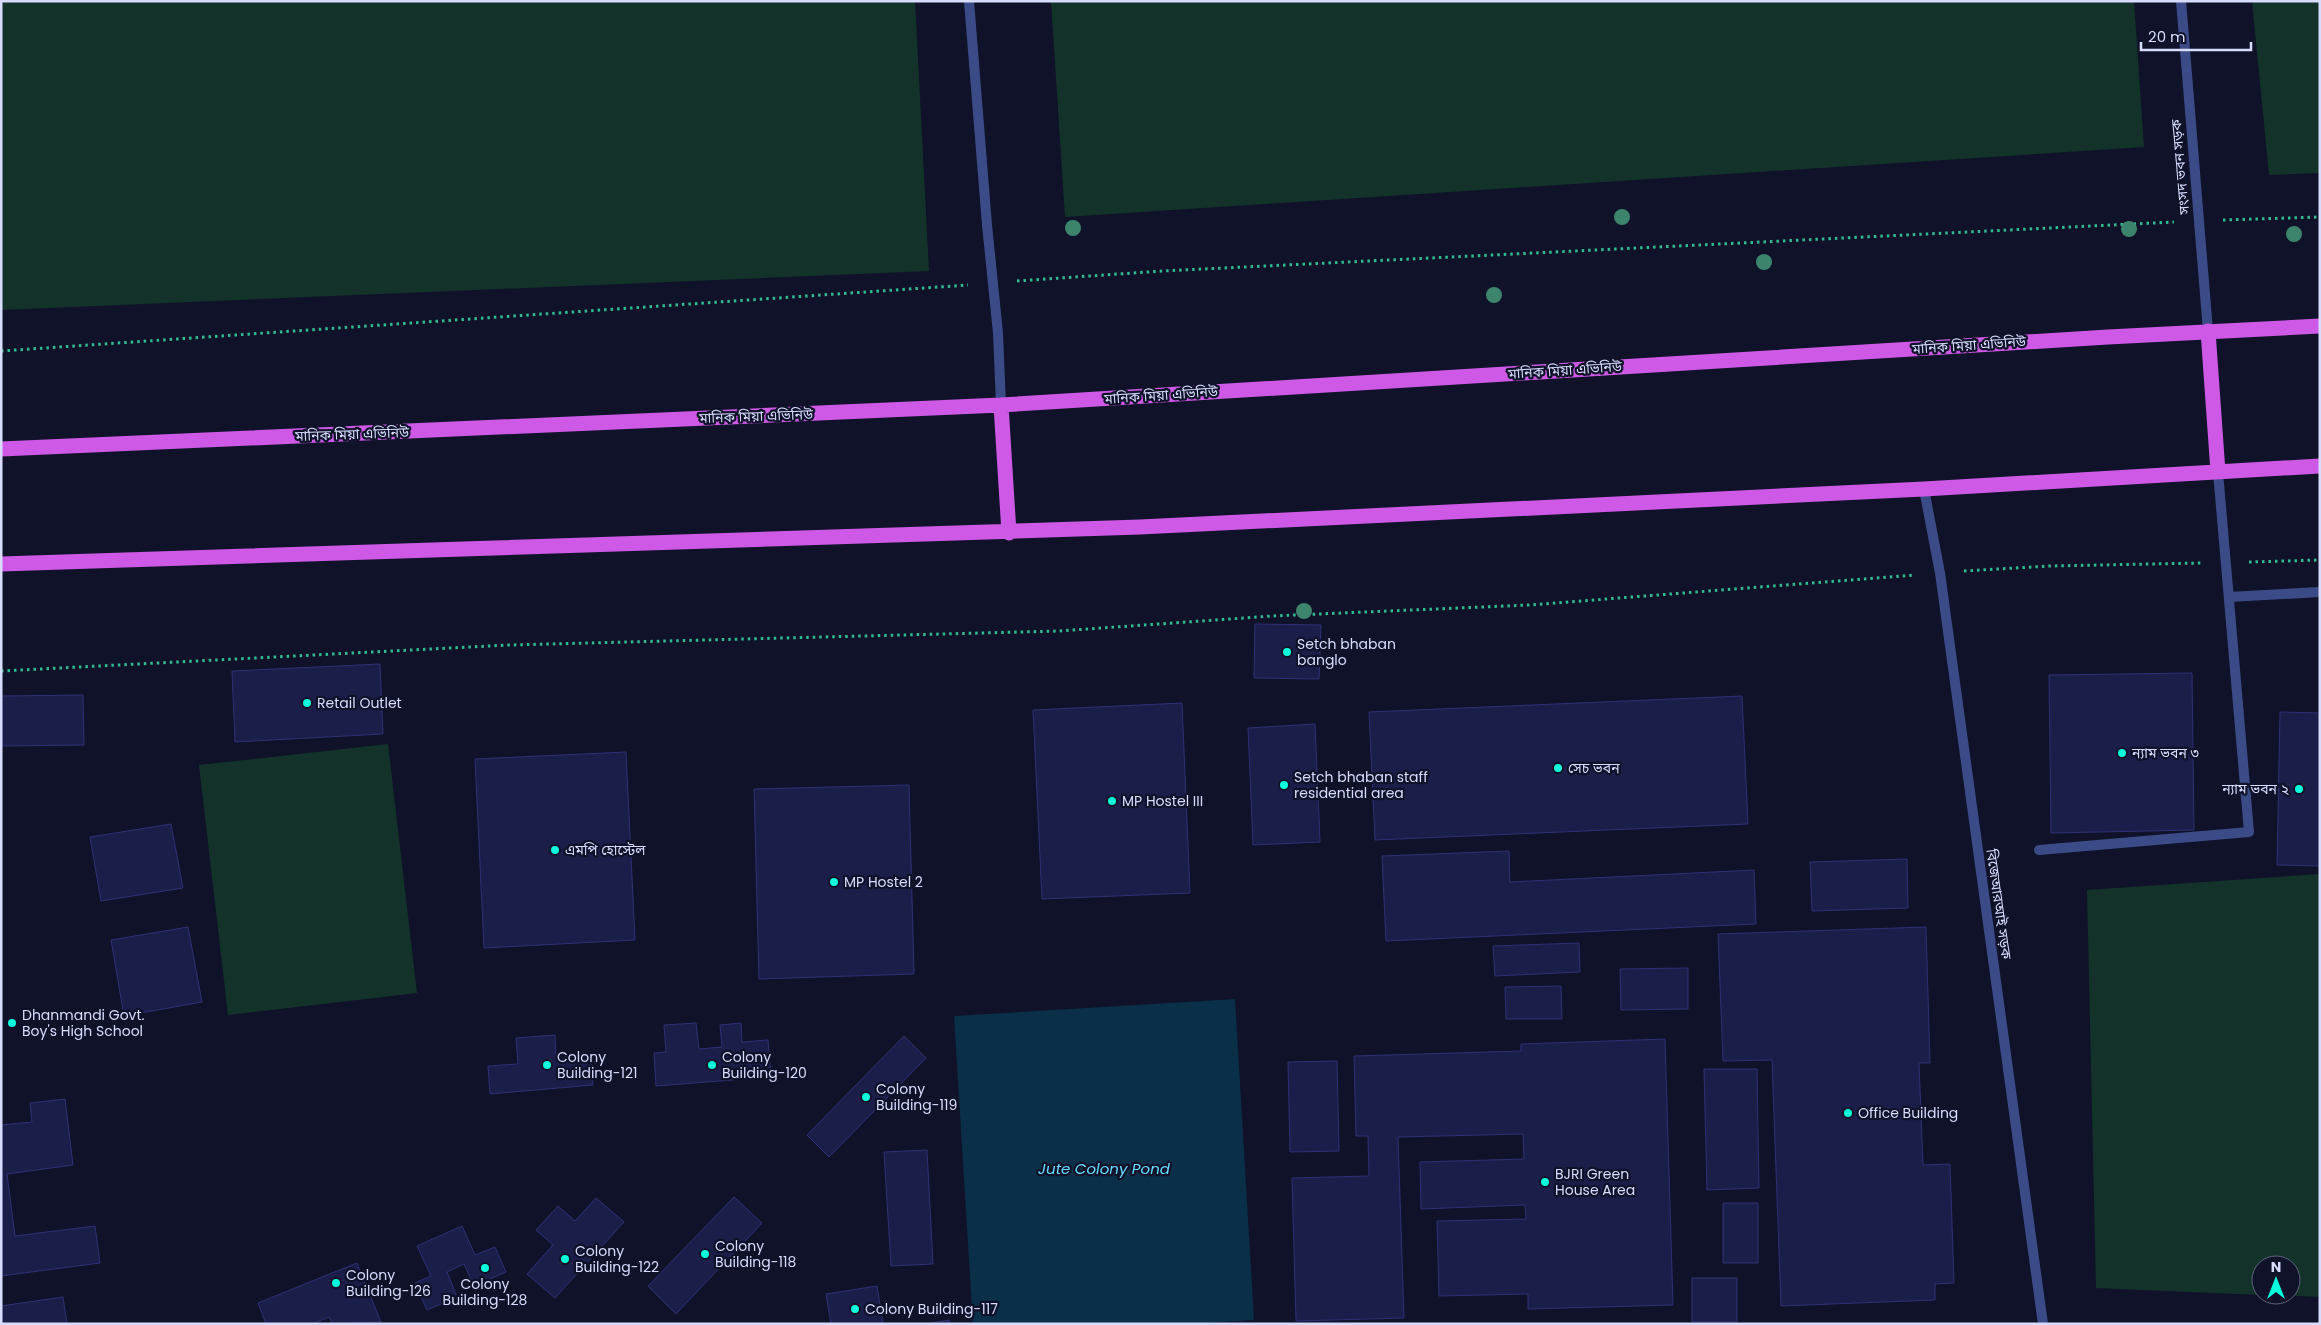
<svg xmlns="http://www.w3.org/2000/svg" width="2321" height="1325" font-family="Poppins,'Noto Sans Bengali',sans-serif">
<rect width="100%" height="100%" fill="#101229"/>
<path fill="#13332a" d="M1,1H915L929,271L1,310Z
M1051,1H2134L2144,147L1065,217Z
M2252,1H2320V173L2269,175Z
M388,744L417,993L228,1015L199,765Z
M2320,874V1297L2272,1295H2291V1265H2261V1295L2096,1288L2087,890Z"/>
<path fill="#0a2f48" d="M1235,999L1254,1320L1190,1324H973L954,1016Z"/>
<path fill="#1c1e4a" stroke="#2e3176" d="M1255,624L1321,625L1319,679L1254,678Z
M380,664L383,734L235,742L232,671Z
M2192,673L2194,830L2051,833L2049,675Z
M83,695L84,745L1,746V696Z
M1742,696L1748,824L1375,840L1369,712Z
M1182,703L1190,893L1042,899L1033,710Z
M2280,712L2320,713V866L2277,865Z
M1315,724L1320,842L1253,845L1248,728Z
M626,752L635,940L484,948L475,759Z
M909,785L914,974L759,979L754,789Z
M171,824L183,888L101,901L90,837Z
M1509,851L1510,882L1754,870L1756,924L1386,941L1382,856Z
M1907,859L1908,908L1812,911L1810,862Z
M188,927L202,1002L124,1016L111,940Z
M1926,927L1930,1063H1919L1923,1165L1950,1164L1954,1283L1935,1284V1300L1781,1306L1772,1060L1723,1061L1718,934Z
M1579,943L1580,972L1495,976L1493,946Z
M1688,968V1009L1621,1010L1620,969Z
M1561,986L1562,1019H1506L1505,987Z
M696,1023L699,1049L722,1047L720,1025L741,1023L742,1042L768,1040L771,1077L656,1086L654,1053L666,1052L664,1025Z
M555,1035L556,1059L591,1056L593,1085L490,1094L488,1066L518,1064L516,1038Z
M904,1036L926,1058L829,1157L807,1135Z
M1665,1039L1673,1305L1528,1309V1294L1439,1296L1437,1221L1526,1219L1525,1205L1421,1209L1420,1162L1524,1159L1523,1134L1398,1137L1404,1318L1296,1321L1292,1178L1369,1176L1368,1136H1356L1354,1056L1521,1051V1044Z
M1337,1061L1339,1151L1290,1152L1288,1062Z
M1704,1069H1757L1759,1188L1707,1190Z
M65,1099L73,1165L7,1174L15,1236L95,1226L100,1263L1,1276V1125L32,1122L30,1103Z
M927,1150L933,1264L891,1266L884,1152Z
M734,1197L762,1223L676,1314L648,1286Z
M596,1198L624,1222L555,1298L527,1274L553,1245L536,1230L558,1206L575,1221Z
M1723,1203H1758V1263H1723Z
M462,1226L475,1255L495,1247L506,1272L474,1286L464,1264L447,1272L457,1297L427,1310L415,1283L431,1276L417,1246Z
M357,1263L381,1322L332,1324L329,1317L312,1324H266L258,1303Z
M1692,1278H1737V1322H1692Z
M877,1286L883,1324H831L826,1294Z
M63,1297L67,1324H1V1306Z
M949,1320L950,1324H925Z"/>
<g fill="none" stroke-linecap="round" stroke-linejoin="round">
<path stroke="#30bc92" stroke-width="3" stroke-dasharray="2.5 4" stroke-linecap="butt" d="M2223,220L2320,217
M1017,281L1162,271L2174,222
M1,351L968,285
M2249,562L2320,560
M1964,571L2050,566L2202,563
M1,671L509,645L1059,631L1272,616L1529,605L1915,575"/>
<path stroke="#3b4b88" stroke-width="10" d="M969,1L987,225L998,333L1001,405
M2181,1L2208,331"/>
<path stroke="#3b4b88" stroke-width="10" d="M1924,489L1940,573L2043,1324
M2229,597L2320,592
M2039,850L2249,832L2218,472"/>
<path stroke="#ce59e7" stroke-width="15" d="M2208,331L2218,472
M1001,405L1009,533
M1,449L1001,405L2108,337L2320,326
M1,564L1140,527L1924,489L2320,466"/>
</g>
<g fill="#3d846c">
<circle cx="1622" cy="217" r="8"/>
<circle cx="1073" cy="228" r="8"/>
<circle cx="2129" cy="229" r="8"/>
<circle cx="2294" cy="234" r="8"/>
<circle cx="1764" cy="262" r="8"/>
<circle cx="1494" cy="295" r="8"/>
<circle cx="1304" cy="611" r="8"/>
</g>
<g fill="#04ffdc" stroke="#101229" stroke-width="2">
<circle cx="1287" cy="652" r="5"/>
<circle cx="307" cy="703" r="5"/>
<circle cx="2122" cy="753" r="5"/>
<circle cx="1558" cy="768" r="5"/>
<circle cx="1284" cy="785" r="5"/>
<circle cx="2299" cy="789" r="5"/>
<circle cx="1112" cy="801" r="5"/>
<circle cx="555" cy="850" r="5"/>
<circle cx="834" cy="882" r="5"/>
<circle cx="12" cy="1023" r="5"/>
<circle cx="547" cy="1065" r="5"/>
<circle cx="712" cy="1065" r="5"/>
<circle cx="866" cy="1097" r="5"/>
<circle cx="1848" cy="1113" r="5"/>
<circle cx="1545" cy="1182" r="5"/>
<circle cx="705" cy="1254" r="5"/>
<circle cx="565" cy="1259" r="5"/>
<circle cx="485" cy="1268" r="5"/>
<circle cx="336" cy="1283" r="5"/>
<circle cx="855" cy="1309" r="5"/>
</g>
<g text-anchor="middle" dominant-baseline="central" stroke-width="4.5" stroke-linejoin="round" paint-order="stroke">
<g font-size="14" fill="#d8ddff" stroke="#101229">
<text transform="translate(2180 167) rotate(-95)">সংসদ ভবন সড়ক</text>
<text transform="translate(1969 345) rotate(-4)">মানিক মিয়া এভিনিউ</text>
<text transform="translate(1565 370) rotate(-4)">মানিক মিয়া এভিনিউ</text>
<text transform="translate(1161 395) rotate(-4)">মানিক মিয়া এভিনিউ</text>
<text transform="translate(756 416) rotate(-2)">মানিক মিয়া এভিনিউ</text>
<text transform="translate(352 434) rotate(-2)">মানিক মিয়া এভিনিউ</text>
<text transform="translate(1999 904) rotate(82)">বিজেআরআই সড়ক</text>
</g>
<g font-size="14" fill="#d8ddff" stroke="#101229" text-anchor="start">
<text x="1297" y="644">Setch bhaban<tspan x="1297" dy="16">banglo</tspan></text>
<text x="317" y="703">Retail Outlet</text>
<text x="2132" y="753">ন্যাম ভবন ৩</text>
<text x="1568" y="768">সেচ ভবন</text>
<text x="1294" y="777">Setch bhaban staff<tspan x="1294" dy="16">residential area</tspan></text>
<text x="2289" y="789" text-anchor="end">ন্যাম ভবন ২</text>
<text x="1122" y="801">MP Hostel III</text>
<text x="565" y="850">এমপি হোস্টেল</text>
<text x="844" y="882">MP Hostel 2</text>
<text x="22" y="1015">Dhanmandi Govt.<tspan x="22" dy="16">Boy's High School</tspan></text>
<text x="557" y="1057">Colony<tspan x="557" dy="16">Building-121</tspan></text>
<text x="722" y="1057">Colony<tspan x="722" dy="16">Building-120</tspan></text>
<text x="876" y="1089">Colony<tspan x="876" dy="16">Building-119</tspan></text>
<text x="1858" y="1113">Office Building</text>
<text x="1555" y="1174">BJRI Green<tspan x="1555" dy="16">House Area</tspan></text>
<text x="715" y="1246">Colony<tspan x="715" dy="16">Building-118</tspan></text>
<text x="575" y="1251">Colony<tspan x="575" dy="16">Building-122</tspan></text>
<text x="346" y="1275">Colony<tspan x="346" dy="16">Building-126</tspan></text>
<text x="485" y="1284" text-anchor="middle">Colony<tspan x="485" dy="16">Building-128</tspan></text>
<text x="865" y="1309">Colony Building-117</text>
</g>
<g font-size="15" font-style="italic" fill="#6df" stroke="#101229">
<text x="1104" y="1168">Jute Colony Pond</text>
</g>
</g>
<rect width="2321" height="1325" fill="none" stroke="#d8ddff" stroke-width="5"/>
<g transform="translate(2276 1280)"><circle r="24" fill="#101229" stroke="#60637f"/>
<path d="M0-4L9 19L0 12L-9 19Z" fill="#04ffdc"/>
<text y="-8" font-size="14" font-weight="bold" text-anchor="middle" fill="#d8ddff">N</text>
</g>
<path d="M2141 42v8h110v-8" fill="none" stroke="#d8ddff" stroke-width="2.5"/>
<text x="2148" y="42" font-size="15" fill="#d8ddff" stroke="#101229" stroke-width="4" paint-order="stroke">20 m</text>
</svg>
